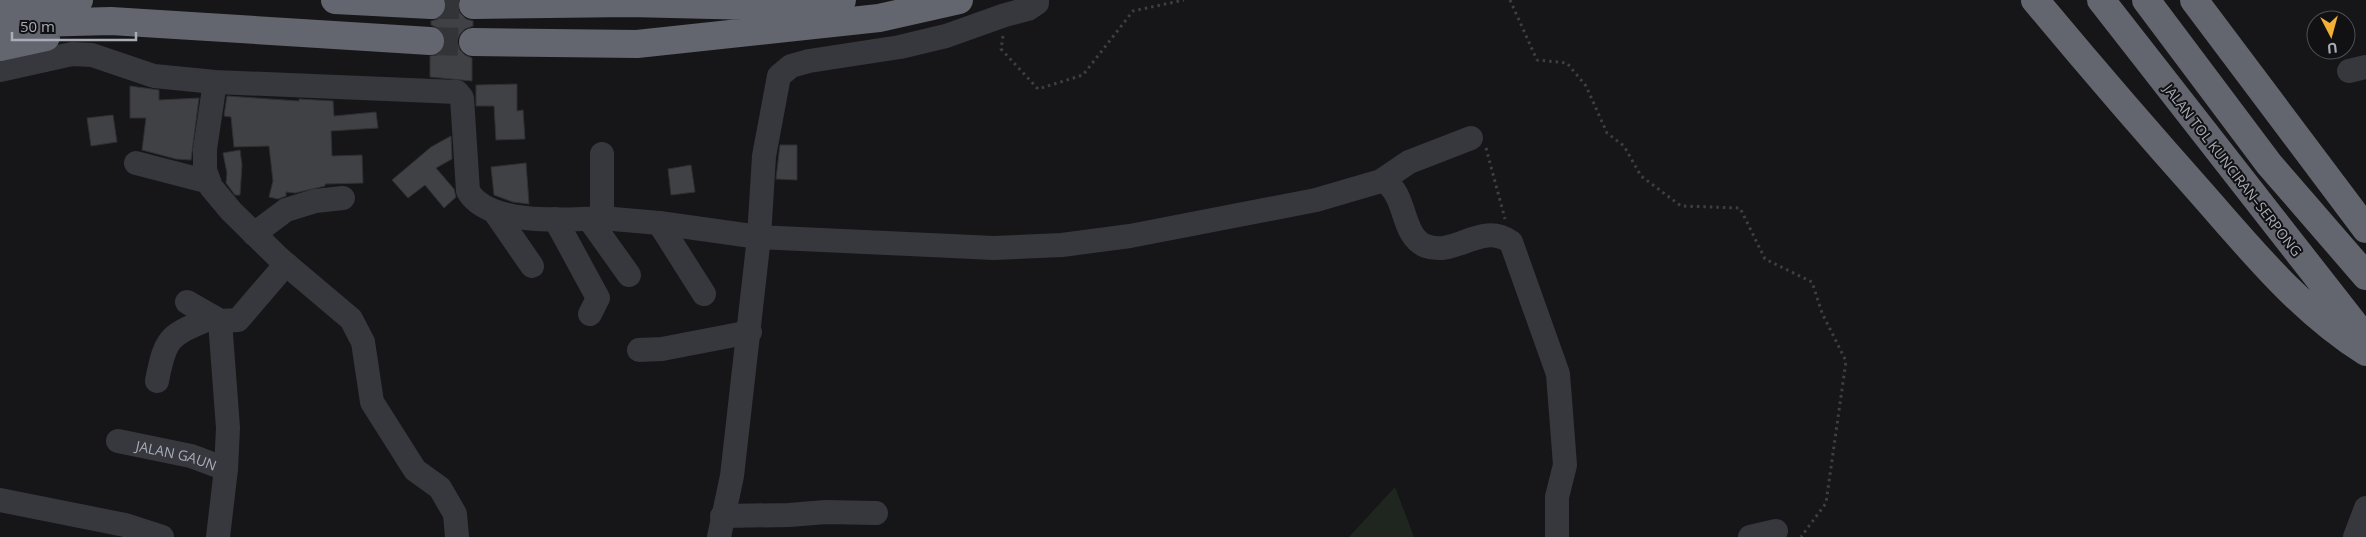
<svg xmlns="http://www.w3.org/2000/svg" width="2366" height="537" font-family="'Open Sans',sans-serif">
<rect width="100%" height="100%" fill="#161618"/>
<path fill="#1e261f" d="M1395,487L1414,537H1349Z"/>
<path fill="#404145" stroke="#303034" d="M445,0H459L457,6L460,13L466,19L473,21V26L465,29L460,34L457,41L460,50L465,55L472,58V81L430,77V56L437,55L443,50L446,41L444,34L438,28L431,25V21L438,19L444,14L447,6Z
M517,84V111L523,110L525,139L496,140L494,106H476V85Z
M130,86L159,90V100L199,98L191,160L176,159L142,150L146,118H130Z
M227,96L299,101V99L333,101L334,116L376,112L378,128L331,131L332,156L362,155L363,183L325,184V186L295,193L286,192V196L278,199L269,197L273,181L269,146L234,147L231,117L224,116Z
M113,115L117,142L91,146L87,118Z
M451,136L452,159L436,168L454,189L456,197L444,208L425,185L408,198L392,180L431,147Z
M780,145H797V180L776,179Z
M240,150L242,165L240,195H235L226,183L227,173L223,153Z
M526,163L529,204L513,202L494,195L491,167Z
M691,165L695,192L671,195L668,169Z"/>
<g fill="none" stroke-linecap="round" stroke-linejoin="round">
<path stroke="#333438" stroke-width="28" stroke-dasharray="28 14" stroke-linecap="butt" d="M431,5H473
M430,41L473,42"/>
<path stroke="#3d3f44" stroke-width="3" stroke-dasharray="2.5 4" stroke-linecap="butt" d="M1510,0L1537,60L1567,63L1586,86L1607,133L1624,146L1641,176L1681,206L1740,208L1765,259L1812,282L1822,313L1846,361L1826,503L1801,537
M1003,36L1001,49L1038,89L1083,75L1133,11L1184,0
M1486,148L1505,219"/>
<g stroke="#37383d" stroke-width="24">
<path d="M1037,0V3L1028,9L1005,15L946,36L900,47L809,61L791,66L779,76L764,156L759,237L994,248L1062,245L1130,236L1316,200L1381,181L1409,162L1471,138"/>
<path d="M0,70L72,54L92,55L154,76L215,82L457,92L462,98L468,191C488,226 566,220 602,218V154"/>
<path d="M2349,71L2366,67"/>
<path d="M215,82L205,149V170L211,187L231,211L280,259L351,319L363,342L372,402L415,470L440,488L455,514L457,537"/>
<path d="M136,163L209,182"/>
<path d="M1381,181C1384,182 1389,184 1391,187C1406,202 1403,237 1426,246C1456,257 1481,221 1511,242L1558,374L1565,465L1557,497V537"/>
<path d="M496,214L532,266"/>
<path d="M602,218L659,223L759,237L732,476L719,537"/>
<path d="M555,219L598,298L590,314"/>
<path d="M589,219L629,275"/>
<path d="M659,223L704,294"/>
<path d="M254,234L286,210L315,201L343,198"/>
<path d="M187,302L220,321L238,320L286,264"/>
<path d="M220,321L228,428L226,469"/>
<path d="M639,350L662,349L750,332"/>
<path d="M157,381C166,333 171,336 213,317"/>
<path id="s1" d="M118,441L191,456L226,469L218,537"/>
<path d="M0,500L125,525L162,537"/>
<path d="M722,516L789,515L826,512L876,513"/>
<path d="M1750,537L1776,531"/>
<path d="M2355,537L2366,508"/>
</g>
<path stroke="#63666e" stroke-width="28" d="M335,0L431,5
M2035,0C2090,66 2146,131 2203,195C2253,252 2301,311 2366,352
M2101,0L2366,339
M2146,0L2269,164L2366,276
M2194,0L2366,229
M0,5L79,0
M473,5L630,3L790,7L842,0
M0,27L34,23L111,21L430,41
M473,42L637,44L879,18L959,0
M0,47L46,37"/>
</g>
<g text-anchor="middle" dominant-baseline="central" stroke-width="4" stroke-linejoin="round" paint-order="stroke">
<g font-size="14" fill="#a8adb8" stroke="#111113">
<text transform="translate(2233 170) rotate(52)">JALAN TOL KUNCIRAN–SERPONG</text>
<text stroke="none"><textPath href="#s1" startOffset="60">JALAN GAUN</textPath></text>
</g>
</g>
<g transform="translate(2331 35) rotate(174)"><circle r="24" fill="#111113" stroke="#4d4f55"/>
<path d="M0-4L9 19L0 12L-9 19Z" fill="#f2b134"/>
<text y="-8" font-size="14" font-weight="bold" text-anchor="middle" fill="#a8adb8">U</text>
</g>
<path d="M12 32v8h124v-8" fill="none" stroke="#a8adb8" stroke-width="2.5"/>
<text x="20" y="32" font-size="15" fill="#a8adb8" stroke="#111113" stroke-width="4" paint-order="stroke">50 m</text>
</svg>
